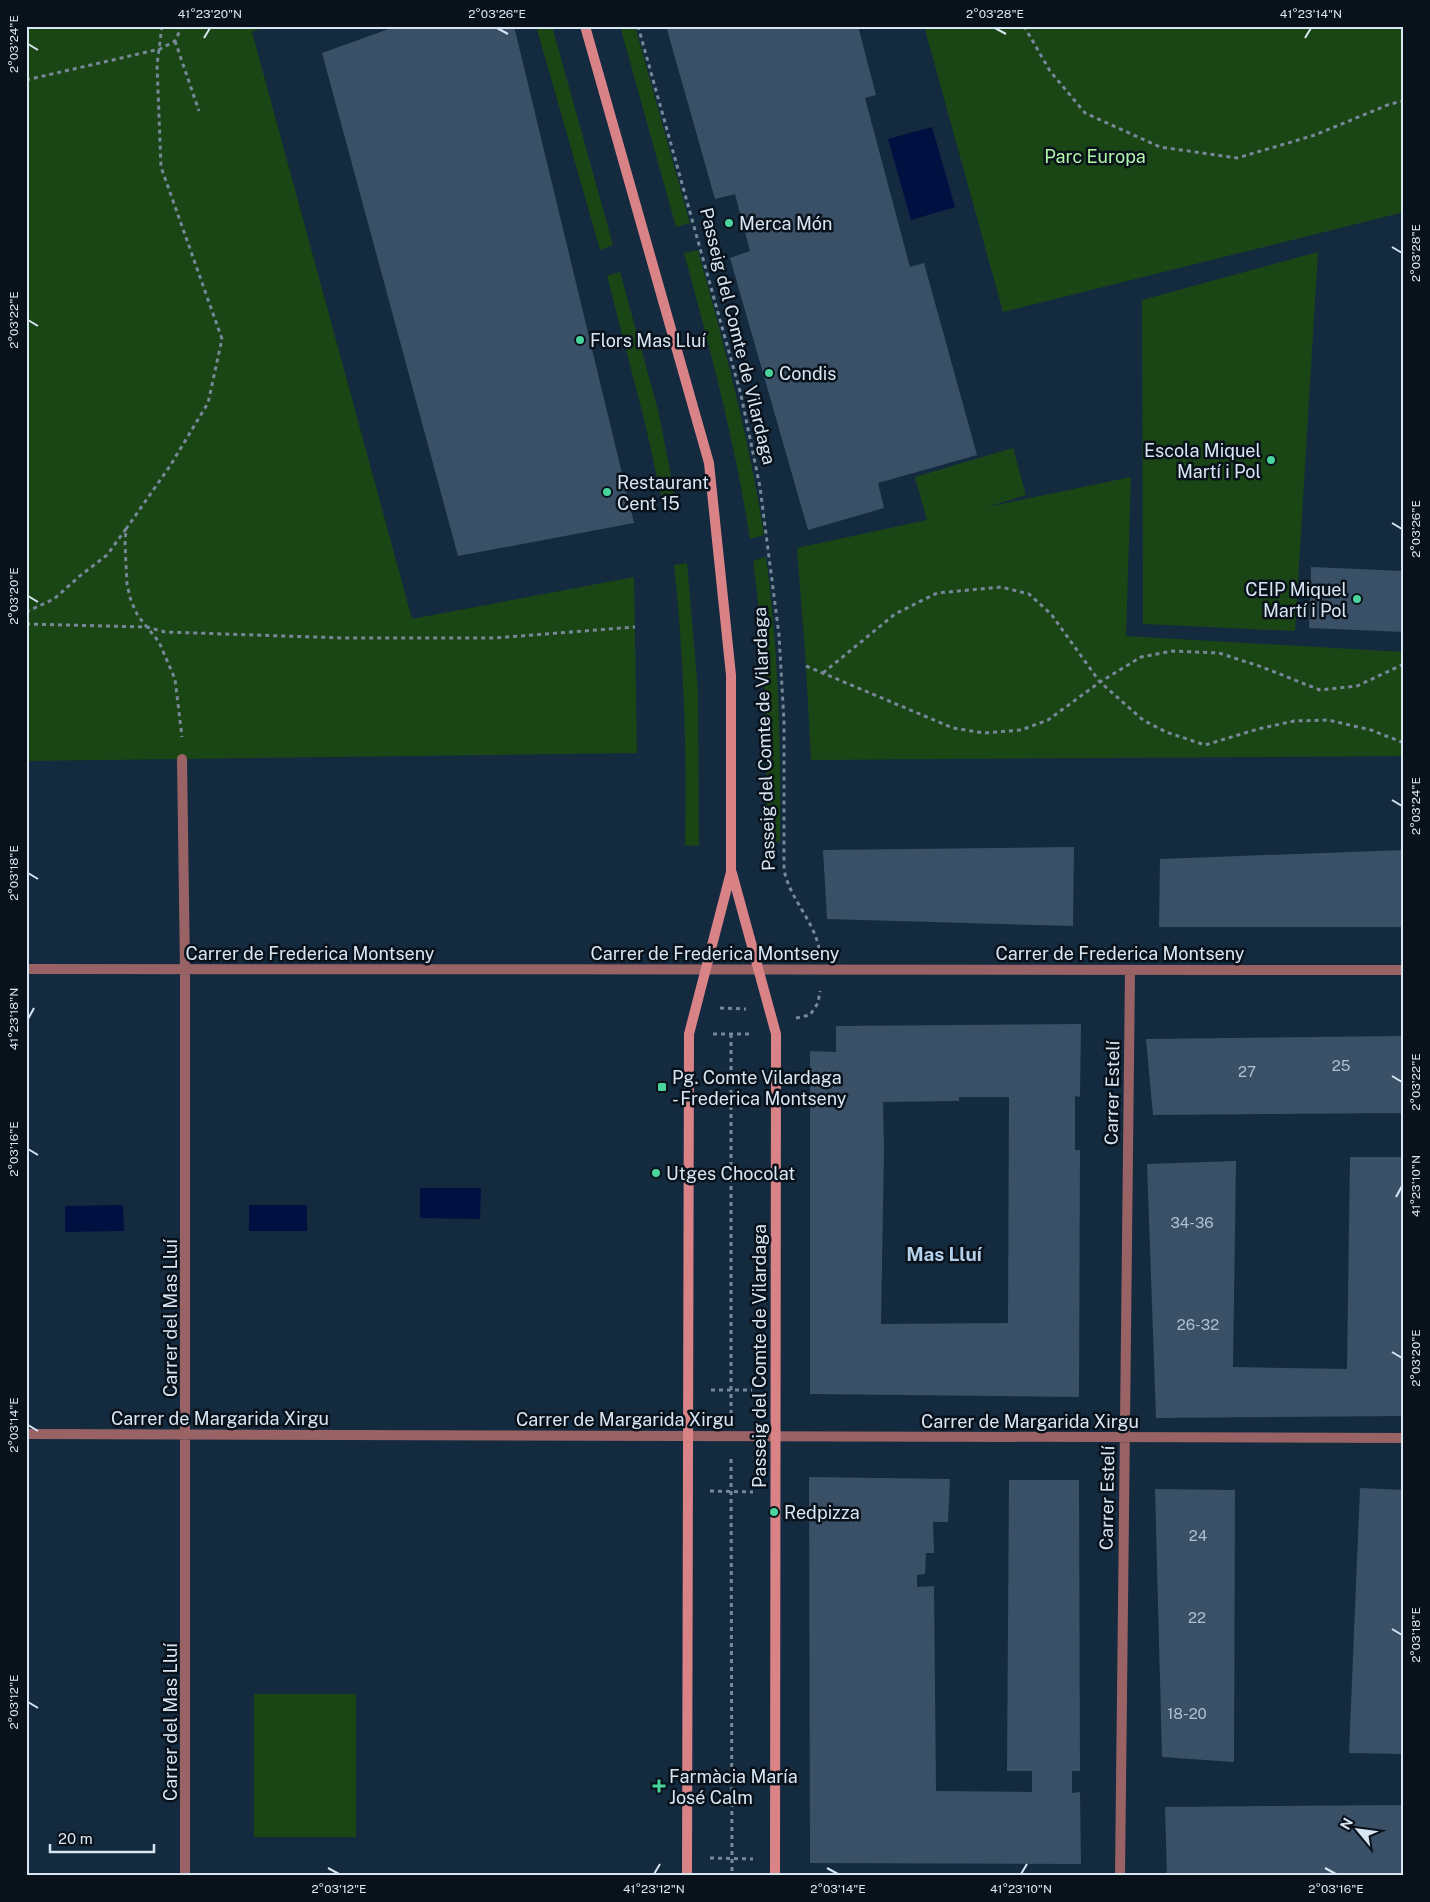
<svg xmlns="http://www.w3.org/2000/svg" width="1430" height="1902" font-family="'Public Sans',sans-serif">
<rect width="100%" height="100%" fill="#142a3f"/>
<path fill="#1a4615" d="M26,26H267L252,32L412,619L634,577L637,753L26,761Z
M536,26H552L613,245L600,250Z
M620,26H635L690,223L676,227Z
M924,26H1404V212L1003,312Z
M698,250C724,344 749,438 764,535L750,539C735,442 710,348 684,253Z
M1318,252L1295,631L1143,624L1142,300Z
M620,272L658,410L677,506L664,509L645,423L607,276Z
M1013,448L1026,495L987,507L1131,477L1126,636L1404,652V756L811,760L806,666L797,548L927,520L915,477Z
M766,557C779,652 781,747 780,842H766C767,748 766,654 753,561Z
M687,563L698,692L699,846L685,845C687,752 684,658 674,565Z
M254,1694H356V1837H254Z"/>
<path fill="#021041" d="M932,127L955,207L911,220L888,139Z
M420,1188H481L480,1219L420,1218Z
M123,1205L124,1231L65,1232V1206Z
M249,1205H307V1231H249Z"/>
<path fill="#395067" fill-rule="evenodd" d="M397,26H514L634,523L458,556L322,53Z
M666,26H858L876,95L865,98L910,267L924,263L977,455L878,483L884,508L808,530L730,258L750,251L735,194L715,199Z
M1311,567L1404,571V632L1309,628Z
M1074,847L1073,926L827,919L823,850Z
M1404,850V927H1159L1160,859Z
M1081,1024L1080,1097L1075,1096V1150H1080L1079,1397L810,1394V1051L836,1052V1026ZM959,1097H1009L1008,1323L881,1324L884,1149L883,1102L959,1101Z
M1404,1036V1113L1153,1115L1146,1039Z
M1350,1157H1404V1416L1156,1418L1147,1164L1236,1161L1233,1367L1347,1369Z
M809,1477L950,1479L948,1522H933L934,1553H926L925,1574L917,1575V1587L934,1586L936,1791L1032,1792V1771H1007L1009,1480H1079L1080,1771H1072V1793L1080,1792L1081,1864L810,1863Z
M1360,1488L1404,1490V1754L1349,1753Z
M1155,1489L1235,1490L1234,1762L1162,1757Z
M1404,1805V1876H1167L1165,1807Z"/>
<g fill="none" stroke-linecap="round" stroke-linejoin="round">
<path stroke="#768899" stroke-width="3" stroke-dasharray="4 4" stroke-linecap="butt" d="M162,26L157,65L161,167L222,339L208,403L170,466L126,529L125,544L127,584L131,601L138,616L159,642L175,679L182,737
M638,26L741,395L760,487L779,635L784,722V869C789,898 813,919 819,948
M1024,26L1050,71L1085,113L1160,147L1237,158L1315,135L1390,104L1404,101
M175,41L199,111
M26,80L160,49L175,41L182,26
M26,612L54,599L81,575L107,555L126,529
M26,624L147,627L165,632L344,638H494L635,627
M806,666L953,728L984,733L1021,730L1048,720L1100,682L1141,657L1172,651L1219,653L1262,667L1320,690L1357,686L1404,664
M823,673L895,614L937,593L1001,587L1029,594L1051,614L1100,682L1143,720L1166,732L1205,745L1258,729L1294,721L1328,720L1371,730L1404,743
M720,1008L746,1009
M796,1018L810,1015L818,1003L820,991
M713,1034H751
M731,1034V1413
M711,1390H752
M731,1459L732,1876
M710,1491L753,1492
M710,1858L753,1859"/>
<path stroke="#996365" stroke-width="10" d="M182,759L185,969"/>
<path stroke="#996365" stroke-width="10" d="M26,969L1404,970
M26,1434L1404,1438
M185,1876V969
M1120,1876L1130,970"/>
<path stroke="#d98387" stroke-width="10" d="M585,26L709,463L731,675V872L689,1034L687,1876
M732,873L776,1034L775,1876"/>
</g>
<path fill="none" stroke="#d8e5f3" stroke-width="2" d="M497,28L508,34M995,28L1006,34M204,38L210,28M1305,38L1311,28M28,44L38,50M1392,247L1402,253M28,320L38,326M1392,523L1402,529M28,596L38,602M1392,800L1402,806M28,873L38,879M28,1019L34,1008M1392,1076L1402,1082M28,1149L38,1155M1396,1197L1402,1186M1392,1352L1402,1358M28,1425L38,1431M1392,1629L1402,1635M28,1702L38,1708M328,1868L339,1874M827,1868L838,1874M1325,1868L1336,1874M654,1874L660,1864M1021,1874L1027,1864"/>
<g fill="#49d49c" stroke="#09121b" stroke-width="2">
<circle cx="729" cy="223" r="5"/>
<circle cx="580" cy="340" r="5"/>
<circle cx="769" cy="373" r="5"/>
<circle cx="1271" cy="460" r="5"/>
<circle cx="607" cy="492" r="5"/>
<circle cx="1357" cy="599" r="5"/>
<rect x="657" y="1082" width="10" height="10" rx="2.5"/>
<circle cx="656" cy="1173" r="5"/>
<circle cx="774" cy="1512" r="5"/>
<path d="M656.5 1778.5h5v5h5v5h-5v5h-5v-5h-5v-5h5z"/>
</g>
<g text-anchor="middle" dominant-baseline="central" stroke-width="5" stroke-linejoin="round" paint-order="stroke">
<g font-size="15" fill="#b0c0d0">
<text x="1341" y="1065">25</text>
<text x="1247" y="1071">27</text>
<text x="1192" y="1222">34-36</text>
<text x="1198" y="1324">26-32</text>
<text x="1198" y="1535">24</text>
<text x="1197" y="1617">22</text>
<text x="1187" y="1713">18-20</text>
</g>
<g font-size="18" fill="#b1f7a8" stroke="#09121b">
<text x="1095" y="156">Parc Europa</text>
</g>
<g font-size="18" fill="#d8e5f3" stroke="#09121b" text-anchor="start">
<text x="739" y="223">Merca Món</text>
<text x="590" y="340">Flors Mas Lluí</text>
<text x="779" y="373">Condis</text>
<text x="1261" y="450" text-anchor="end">Escola Miquel<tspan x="1261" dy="21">Martí i Pol</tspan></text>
<text x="617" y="482">Restaurant<tspan x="617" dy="21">Cent 15</tspan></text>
<text x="1347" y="589" text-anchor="end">CEIP Miquel<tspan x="1347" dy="21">Martí i Pol</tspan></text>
<text x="672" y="1077">Pg. Comte Vilardaga<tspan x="672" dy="21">- Frederica Montseny</tspan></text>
<text x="666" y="1173">Utges Chocolat</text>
<text x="784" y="1512">Redpizza</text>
<text x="669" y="1776">Farmàcia María<tspan x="669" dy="21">José Calm</tspan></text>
</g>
<g font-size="18" fill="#d8e5f3" stroke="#09121b">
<text transform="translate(738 336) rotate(76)">Passeig del Comte de Vilardaga</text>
<text transform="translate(764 739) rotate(-92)">Passeig del Comte de Vilardaga</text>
<text x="310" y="953">Carrer de Frederica Montseny</text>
<text x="715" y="953">Carrer de Frederica Montseny</text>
<text x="1120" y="953">Carrer de Frederica Montseny</text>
<text transform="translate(1112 1093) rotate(-89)">Carrer Estelí</text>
<text transform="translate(170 1318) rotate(-90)">Carrer del Mas Lluí</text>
<text transform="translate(759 1356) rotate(-90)">Passeig del Comte de Vilardaga</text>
<text x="220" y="1418">Carrer de Margarida Xirgu</text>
<text x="625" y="1419">Carrer de Margarida Xirgu</text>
<text x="1030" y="1421">Carrer de Margarida Xirgu</text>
<text transform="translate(1107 1498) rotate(-89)">Carrer Estelí</text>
<text transform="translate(170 1722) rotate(-90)">Carrer del Mas Lluí</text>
</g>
<g font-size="19" font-weight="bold" fill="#b5d0eb" stroke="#09121b">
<text x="944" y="1254">Mas Lluí</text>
</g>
</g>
<rect width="1430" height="1902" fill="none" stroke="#09121b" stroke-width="55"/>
<g transform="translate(1358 1830) rotate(299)" stroke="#09121b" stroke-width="4" paint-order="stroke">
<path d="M0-4L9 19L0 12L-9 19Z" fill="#d8e5f3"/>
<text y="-8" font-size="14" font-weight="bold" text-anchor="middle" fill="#d8e5f3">N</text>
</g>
<path d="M50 1844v8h104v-8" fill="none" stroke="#d8e5f3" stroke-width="2.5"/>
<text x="58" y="1844" font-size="15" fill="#d8e5f3" stroke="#09121b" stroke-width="4" paint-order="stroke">20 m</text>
<rect x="28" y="28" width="1374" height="1846" fill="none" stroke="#d8e5f3" stroke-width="2"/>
<g font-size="12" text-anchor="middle" fill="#d8e5f3">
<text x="210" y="18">41°23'20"N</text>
<text x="497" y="18">2°03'26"E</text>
<text x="995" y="18">2°03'28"E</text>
<text x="1311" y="18">41°23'14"N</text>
<text transform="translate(14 44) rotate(-90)" y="4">2°03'24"E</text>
<text transform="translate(1416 253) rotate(-90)" y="4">2°03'28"E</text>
<text transform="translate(14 320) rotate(-90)" y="4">2°03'22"E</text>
<text transform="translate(1416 529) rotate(-90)" y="4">2°03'26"E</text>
<text transform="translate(14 596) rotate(-90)" y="4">2°03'20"E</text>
<text transform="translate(1416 806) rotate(-90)" y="4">2°03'24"E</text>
<text transform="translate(14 873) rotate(-90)" y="4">2°03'18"E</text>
<text transform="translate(14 1019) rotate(-90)" y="4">41°23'18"N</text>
<text transform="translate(1416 1082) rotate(-90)" y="4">2°03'22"E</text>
<text transform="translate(14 1149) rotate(-90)" y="4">2°03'16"E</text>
<text transform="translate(1416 1186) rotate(-90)" y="4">41°23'10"N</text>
<text transform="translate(1416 1358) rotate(-90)" y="4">2°03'20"E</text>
<text transform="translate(14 1425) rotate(-90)" y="4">2°03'14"E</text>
<text transform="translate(1416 1635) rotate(-90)" y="4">2°03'18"E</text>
<text transform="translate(14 1702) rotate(-90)" y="4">2°03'12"E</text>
<text x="339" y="1893">2°03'12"E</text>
<text x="654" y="1893">41°23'12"N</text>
<text x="838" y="1893">2°03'14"E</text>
<text x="1021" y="1893">41°23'10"N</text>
<text x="1336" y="1893">2°03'16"E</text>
</g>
</svg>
